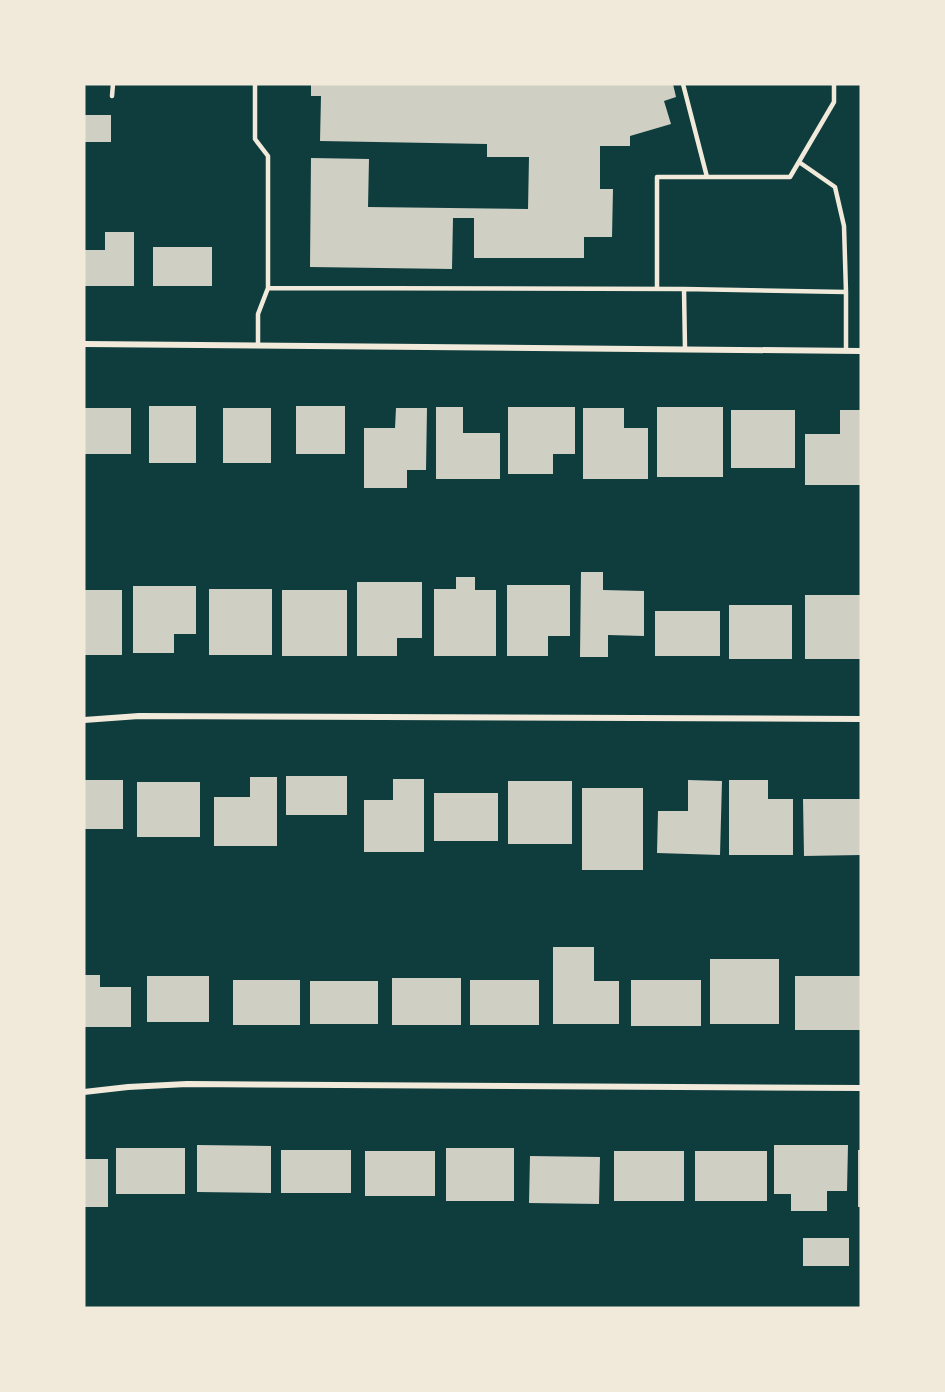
<svg xmlns="http://www.w3.org/2000/svg" width="945" height="1392" font-family="Quicksand,sans-serif">
<rect width="100%" height="100%" fill="#0f3d3e"/>
<path fill="#cfcfc3" d="M311,84H673L676,97L664,101L671,124L630,136V146H600V189H613L612,237H584V258H474V218H453L452,269L310,267L311,158L369,159L368,207L528,209L529,157H487V144L320,141L321,96H311Z
M85,115H111V142H85Z
M105,232H134V286H84V250H105Z
M153,247H212V286H153Z
M149,406H196V463H149Z
M296,406H345V454H296Z
M436,407H463V433H500V479H436Z
M508,407H575V454H553V474H508Z
M657,407H723V477H657Z
M84,408H131V454H84Z
M223,408H271V463H223Z
M396,408H427L426,470H407V488H364V428H395Z
M583,408H624V428H648V479H583Z
M731,410H795V468H731Z
M840,410H861V485H805V434H840Z
M581,572H603V590L644,591V636L608,635V657H580Z
M456,577H475V590H496V656H434V589H456Z
M357,582H422V638H397V656H357Z
M507,585H570V636H548V656H507Z
M133,586H196V634H174V653H133Z
M209,589H272V655H209Z
M84,590H122V655H84Z
M282,590H347V656H282Z
M805,595H861V659H805Z
M729,605H792V659H729Z
M655,611H720V656H655Z
M286,776H347V815H286Z
M250,777H277V846H214V797H250Z
M393,779H424V852H364V800H393Z
M84,780H123V829H84Z
M688,780L722,781L720,855L657,853L658,811H688Z
M729,780H768V799H793V855H729Z
M508,781H572V844H508Z
M137,782H200V837H137Z
M582,788H643V870H582Z
M434,793H498V841H434Z
M803,799H861V855L804,856Z
M553,947H594V981H619V1024H553Z
M710,959H779V1024H710Z
M84,975H100V987H131V1027H84Z
M147,976H209V1022H147Z
M795,976H861V1030H795Z
M392,978H461V1025H392Z
M233,980H300V1025H233Z
M470,980H539V1025H470Z
M631,980H701V1026H631Z
M310,981H378V1024H310Z
M197,1145L271,1146V1193L197,1192Z
M774,1145H848L847,1191H827V1211H791V1194H774Z
M116,1148H185V1194H116Z
M446,1148H514V1201H446Z
M281,1150H351V1193H281Z
M858,1150H861V1207H858Z
M365,1151H435V1196H365Z
M614,1151H684V1201H614Z
M695,1151H767V1201H695Z
M530,1156L600,1157L599,1204L529,1203Z
M84,1159H108V1207H84Z
M803,1238H849V1266H803Z"/>
<g fill="none" stroke-linecap="round" stroke-linejoin="round">
<path stroke="#f1e9da" stroke-width="4.5" d="M255,84V139L268,156V288L258,314V345
M683,84L707,177
M112,96L113,84
M799,162L835,187L844,226L846,292
M268,288L684,289L685,349
M657,289V177H790L834,102V84
M684,289L846,292V351"/>
<path stroke="#f1e9da" stroke-width="6" d="M84,344L861,351
M84,720L139,716L861,719
M84,1092L128,1087L187,1084L861,1088"/>
</g>
<rect width="945" height="1392" fill="none" stroke="#f1e9da" stroke-width="171"/>
</svg>
